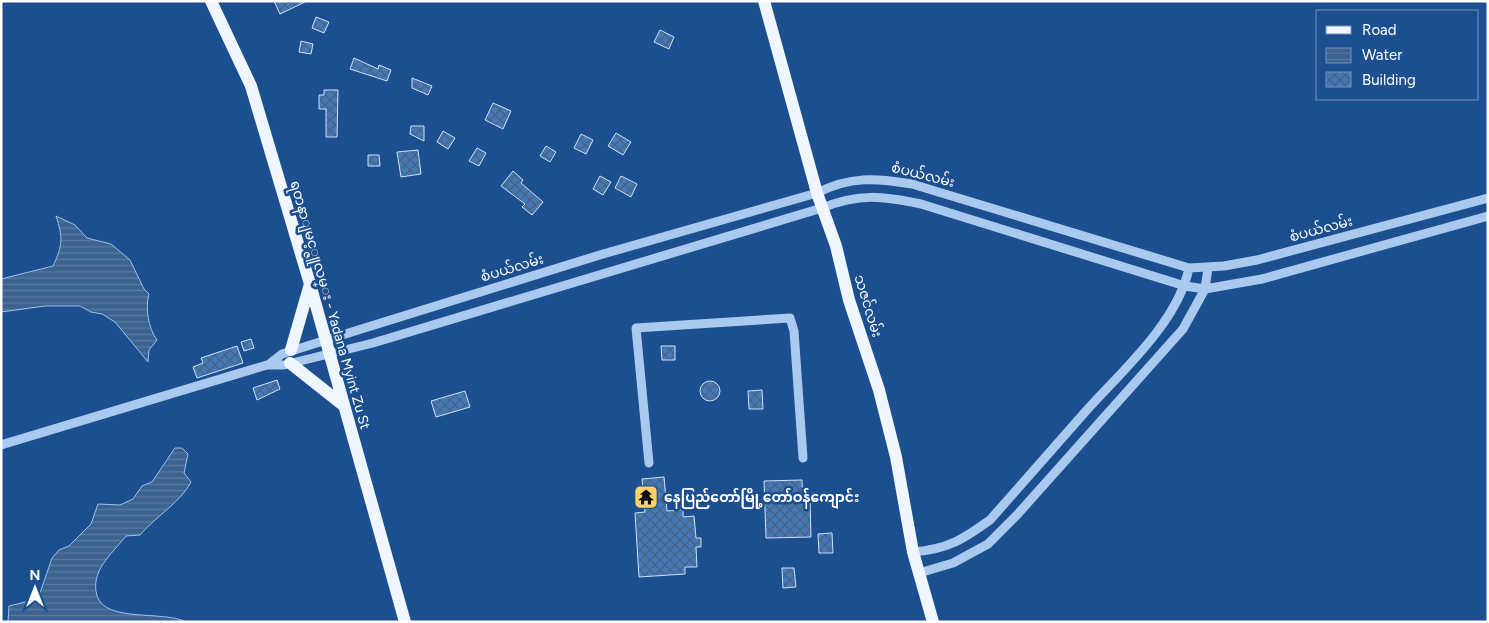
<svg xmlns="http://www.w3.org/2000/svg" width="1489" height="623" font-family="Figtree,'Noto Sans Myanmar',sans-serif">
<defs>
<pattern id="water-rules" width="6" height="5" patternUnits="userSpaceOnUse" patternTransform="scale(1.25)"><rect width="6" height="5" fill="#3c6290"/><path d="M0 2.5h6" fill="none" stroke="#597aa1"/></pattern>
<pattern id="building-cross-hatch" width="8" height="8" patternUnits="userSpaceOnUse" patternTransform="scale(1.25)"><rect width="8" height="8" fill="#4478b7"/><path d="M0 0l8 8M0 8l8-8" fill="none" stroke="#486282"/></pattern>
</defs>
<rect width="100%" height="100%" fill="#1b4f8f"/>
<path fill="url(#water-rules)" stroke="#9cc4f0" d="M56,216L75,225L87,238L111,244L130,260L144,289L149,294C145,307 148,328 157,340L149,350L148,362L115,322L102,314L91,312L80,306H45L1,312V279L53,266C63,245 63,237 56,216Z
M175,448H182L188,454L184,473L191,482C181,502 155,517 140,535L126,536C111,555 90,571 97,596C106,623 163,610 186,622H8L9,606L29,601L39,596L52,558L59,550L69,546L91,524L98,504L120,505L133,499L142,486L152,482Z"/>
<path fill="url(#building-cross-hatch)" stroke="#cfe3fa" d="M274,1H307L280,14Z
M316,17L329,22L324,33L312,28Z
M660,30L674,37L669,49L654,42Z
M301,41L313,44L311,54L299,52Z
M354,58L378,69L379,65L391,70L387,81L350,69Z
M412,78L432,86L428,95L412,88Z
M324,90H338L337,137H326V109H319V95H324Z
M493,103L511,111L503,129L485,120Z
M411,126H424V141L410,134Z
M443,131L455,138L448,149L437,142Z
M616,133L631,142L623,155L608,146Z
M581,134L593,140L586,154L574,148Z
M546,146L556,152L550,162L540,156Z
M477,148L486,153L479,166L469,161Z
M418,150L421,174L401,177L397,152Z
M368,155H379L380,166H368Z
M513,171L523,180L521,183L543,202L532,215L522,207L525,204L501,186Z
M600,176L611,182L603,195L593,189Z
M621,176L637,184L631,197L615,188Z
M251,339L254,348L244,351L241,342Z
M237,346L243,363L197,378L193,367L203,363L201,358Z
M661,346H675V360H662Z
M277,380L280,389L257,400L253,388Z
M700 391a10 10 0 1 1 20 0a10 10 0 1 1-20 0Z
M762,390L763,409H749L748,391Z
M465,391L470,407L436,417L431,401Z
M664,477L667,511L683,510V517L694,516L696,538H701V547H696L697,567H685V574L639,577L635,513L645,512L642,479Z
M802,480L803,499H810L811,537L766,538L764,481Z
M832,533L833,553H819L818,534Z
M782,568H794L796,587L783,588Z"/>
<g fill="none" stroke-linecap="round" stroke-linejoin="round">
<path stroke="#a9c9ee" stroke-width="9" d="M268,365L282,354L326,340L603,254L817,193C850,176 876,178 912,184L1189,268L1224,266L1257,260L1488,198
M1,445L267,365H284L373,343L822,208C859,193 882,196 921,204L1185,286L1205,289L1262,279L1488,216
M649,463L636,328L790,318L794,331L803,458
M913,552C948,549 962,540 990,520C1022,484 1054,447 1086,411C1122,371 1178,322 1189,268
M919,573L953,563L988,544L1016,516L1183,329L1205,289L1208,268"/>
<path stroke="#f0f6ff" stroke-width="12" d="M211,1L251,86L310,284L405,622
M764,1L817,193L836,246L849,300L879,390L896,457L913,552L933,622
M291,350L310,284
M290,363L343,405"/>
</g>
<defs>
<g id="temple-square" transform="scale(1.25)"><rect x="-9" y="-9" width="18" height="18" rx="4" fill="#ffd166" stroke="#1b4f8f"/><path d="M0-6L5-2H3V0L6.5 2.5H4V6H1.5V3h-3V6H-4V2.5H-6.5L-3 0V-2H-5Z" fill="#111"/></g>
</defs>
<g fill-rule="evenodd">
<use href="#temple-square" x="646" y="497"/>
</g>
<g text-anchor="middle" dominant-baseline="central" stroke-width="5" stroke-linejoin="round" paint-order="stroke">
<g font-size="14" fill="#fff" stroke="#1b4f8f">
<text transform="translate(923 175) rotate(14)">စံပယ်လမ်း</text>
<text transform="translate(1321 229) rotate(-15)">စံပယ်လမ်း</text>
<text transform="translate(512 268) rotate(-17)">စံပယ်လမ်း</text>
<text transform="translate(330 305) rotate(74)">ရတနာျမင့္ဇူလမ္း - Yadana Myint Zu St</text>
<text transform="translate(868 306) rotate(73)">သဇင်လမ်း</text>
</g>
<g font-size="14" font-weight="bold" fill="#fff" stroke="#1b4f8f" text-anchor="start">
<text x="664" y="497">နေပြည်တော်မြို့တော်ဝန်ကျောင်း</text>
</g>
</g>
<rect width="1489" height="623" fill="none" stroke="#ffffff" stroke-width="5"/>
<rect x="1316" y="10" width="162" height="90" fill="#1b4f8f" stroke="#7695bc"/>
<rect x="1326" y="26" width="25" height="8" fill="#f0f6ff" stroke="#7695bc"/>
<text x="1362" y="35" font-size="15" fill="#ffffff">Road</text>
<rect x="1326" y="48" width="25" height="15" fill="url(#water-rules)" stroke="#7695bc"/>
<text x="1362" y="60" font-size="15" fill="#ffffff">Water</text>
<rect x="1326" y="72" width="25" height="15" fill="url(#building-cross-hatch)" stroke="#7695bc"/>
<text x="1362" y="85" font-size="15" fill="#ffffff">Building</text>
<g transform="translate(35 588)" stroke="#1b4f8f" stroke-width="4" paint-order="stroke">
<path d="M0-4L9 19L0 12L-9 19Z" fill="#ffffff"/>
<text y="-8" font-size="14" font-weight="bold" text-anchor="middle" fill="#ffffff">N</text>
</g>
</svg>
